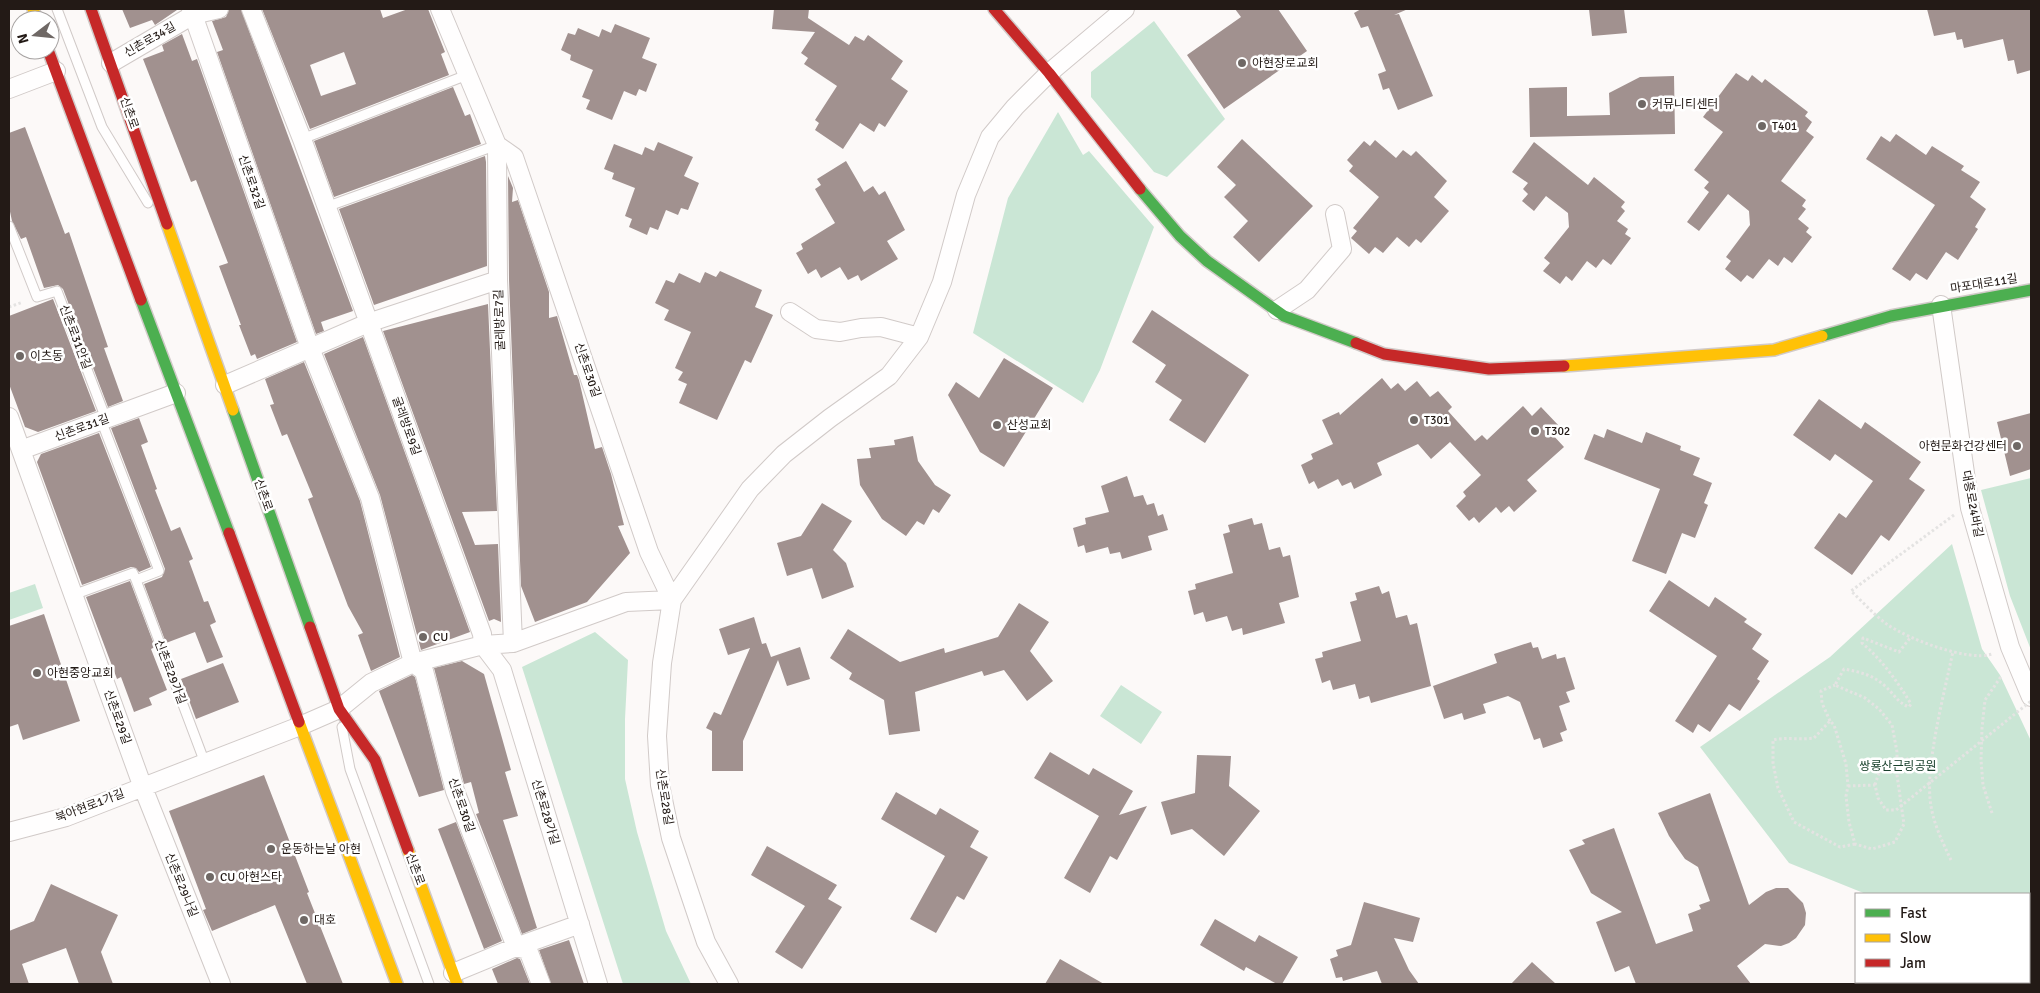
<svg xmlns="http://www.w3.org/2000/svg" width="2040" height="993" font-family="Signika,'Noto Sans KR',sans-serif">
<rect width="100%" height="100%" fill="#fcf9f8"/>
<path fill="#cae6d5" d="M1154,21L1225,119L1167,177L1154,172L1091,97V72Z
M1058,112L1083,155L1089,151L1154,227L1100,370L1083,403L973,333L1008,198Z
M2031,478V650L2010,596L1981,490Z
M1952,544L1982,649L2000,675L2031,741V984L2018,982H2029V894H1866L1789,863L1700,747L1830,657Z
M35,584L43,608L9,620V593Z
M595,632L628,660L625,719V779L637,832L666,931L691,984H623L522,667Z
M1121,685L1162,712L1141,744L1100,716Z"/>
<path fill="#a1918f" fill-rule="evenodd" d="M122,9H177V10L155,25L152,20L130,28Z
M229,9H241L353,311L321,322L324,331L316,334L217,52L223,50L212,21L226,17Z
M262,9H380L383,18L408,9H428L445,52L441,54L449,75L310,129ZM344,52L356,84L321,96L310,65Z
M774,9H809L808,18L849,45L855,36L864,41L868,35L903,61L891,79L908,91L885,127L879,123L874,132L860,123L843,149L815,130L819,123L815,120L837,86L804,64L808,58L801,53L815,32L772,29Z
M1235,9H1278L1307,51L1224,109L1187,55L1241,17Z
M1361,9H1408L1394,15L1399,14L1433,96L1398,110L1389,88L1383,90L1378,74L1386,71L1368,26L1361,28L1354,13Z
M1589,9H1624L1627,33L1592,36Z
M1927,9H2031V70L2017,74L2014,60L2008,61L2003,39L1964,48L1962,39L1957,40L1955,32L1934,36Z
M615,24L650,38L642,58L657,64L646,92L639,89L636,96L624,91L612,120L586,109L590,100L582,97L593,70L570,60L571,55L561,50L568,33L575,35L578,28L599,37L602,29L611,33Z
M182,34L192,61L197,59L297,342L257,359L255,354L251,356L239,325H241L219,266L228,263L196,180L191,182L143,59L164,51L162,45Z
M1736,73L1748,81L1752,75L1762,83L1765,79L1808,112L1805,116L1812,122L1806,131L1814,137L1781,181L1806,200L1802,206L1806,209L1798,219L1809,228L1806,232L1812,237L1792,263L1784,257L1778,266L1769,259L1753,279L1747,275L1741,282L1725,269L1731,261L1726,257L1750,225L1749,211L1728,194L1699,231L1687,222L1709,192L1704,188L1709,182L1694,170L1723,132L1703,117Z
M1674,76L1675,134L1530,137L1529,88L1567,87V116L1610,115L1609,93L1640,77Z
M453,87L465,116L470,114L481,144L334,197L314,141Z
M25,127L65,234L69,232L108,347L104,348L123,401L108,407L63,289L58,285L44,288L26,237L21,239L12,221L9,207V133Z
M1896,134L1926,155L1932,146L1964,166L1961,170L1980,182L1970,197L1986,209L1975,227L1978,229L1958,260L1946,252L1927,280L1916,273L1910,281L1892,269L1935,205L1866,159L1881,136L1890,142Z
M1242,139L1313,206L1259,262L1233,237L1248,221L1224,197L1236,185L1217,167Z
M1375,140L1396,158L1403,150L1411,156L1416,151L1447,181L1434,197L1449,211L1421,243L1416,239L1409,247L1397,237L1383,253L1375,247L1369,254L1351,238L1357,231L1353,228L1379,197L1349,171L1353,166L1347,160L1364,141L1370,146Z
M658,142L693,157L684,176L699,183L688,210L681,208L678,215L666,210L658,230L650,227L647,235L629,227L632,219L625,216L635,188L612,179L614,173L604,169L614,144L642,155L645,147L654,151Z
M1534,142L1588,185L1594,177L1625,202L1621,207L1625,211L1617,221L1628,229L1625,234L1631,238L1611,265L1603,259L1596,268L1587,261L1572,281L1566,276L1560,284L1543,271L1550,263L1544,258L1569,227L1568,213L1546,196L1534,211L1522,201L1528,194L1523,189L1528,183L1512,172Z
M485,156L486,162L487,266L374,305L339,209Z
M846,161L864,192L873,186L879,195L885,191L905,230L887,241L898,259L861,281L858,275L848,280L840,267L821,278L816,269L808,274L796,253L803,249L801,244L835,223L815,189L821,185L817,179Z
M508,176L513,188L512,202L518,200L549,292V318L557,316L574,375H577L579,380L595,449L602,447L611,474L624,525L618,526L630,553L587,602L535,622L521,586L509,280Z
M720,271L762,290L755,307L773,315L751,363L745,360L717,420L679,403L687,384L678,380L683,372L675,368L691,332L664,320L669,310L655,303L666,280L674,283L679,273L700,283L705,272L716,277Z
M53,299L96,411L38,432L25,427L9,384V316Z
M488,304L497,511L462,512L475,545L498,544L501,622L494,619L489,621L383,331Z
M1152,310L1249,375L1205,443L1169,420L1182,400L1155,382L1166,365L1132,342Z
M363,337L470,632L421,650L380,495L324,354Z
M1004,358L1053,388L1004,467L980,452L948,395L956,382L979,398Z
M304,362L360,501L400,657L371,671L358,635L363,633L348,606L308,499L313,497L287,434L282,436L270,405L274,404L265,379Z
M1382,378L1391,389L1398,383L1405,391L1417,381L1430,397L1438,391L1452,407L1448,411L1475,441L1482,435L1487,440L1523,406L1532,416L1541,407L1560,427L1552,434L1564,447L1527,480L1537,491L1514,512L1509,506L1501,513L1496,507L1479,523L1474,517L1469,521L1456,506L1466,496L1463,492L1481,475L1450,442L1431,459L1418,444L1377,463L1382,475L1354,489L1351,482L1342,486L1338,479L1318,489L1314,481L1309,484L1301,465L1313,459L1311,454L1333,444L1322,420L1339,412L1340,415Z
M1819,399L1861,429L1865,422L1921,462L1909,479L1925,490L1889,541L1881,535L1852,575L1814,548L1839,513L1846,518L1873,481L1835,454L1830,461L1793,435Z
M2031,413V469L2010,476L1997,422Z
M139,418L148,442L141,445L157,489L155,490L171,531L180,527L193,559L189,561L204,602L208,601L216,622L210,625L223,657L207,663L195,632L166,643L144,584L162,577L165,569L111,428Z
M1607,429L1642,443L1646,432L1681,446L1680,450L1700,458L1693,475L1712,483L1704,503L1708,505L1695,538L1682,533L1666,574L1632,561L1660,489L1584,459L1594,434L1604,438Z
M99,433L151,567L139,572L136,568L131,567L82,585L37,462L41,454Z
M913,436L918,461L935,485L951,495L939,513L933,509L924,525L917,521L906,536L882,519L860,485L857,459L871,458L869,448L895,445L894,440Z
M1127,476L1134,497L1143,495L1147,505L1154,503L1158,516L1163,514L1168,530L1148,536L1152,550L1122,559L1120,552L1110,554L1108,547L1086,553L1084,545L1078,547L1073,528L1086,524L1085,518L1109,512L1101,486Z
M822,503L852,521L833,550L846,563L854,587L822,599L812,568L787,576L777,543L801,536Z
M1252,518L1254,525L1262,523L1269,550L1280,547L1283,557L1290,555L1299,597L1279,603L1285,623L1243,635L1242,628L1232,631L1227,616L1206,622L1203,612L1194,615L1188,591L1196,589L1195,584L1233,573L1223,534L1230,532L1228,525Z
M1669,580L1709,607L1715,597L1747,619L1744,622L1762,634L1752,649L1769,661L1757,679L1760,681L1740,711L1729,704L1710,732L1698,724L1693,733L1675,721L1717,656L1649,611Z
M130,581L155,647L151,649L167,690L149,698L152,705L134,712L121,677L117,679L86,597Z
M1379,586L1382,594L1389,591L1396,618L1407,615L1410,625L1417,623L1431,686L1371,703L1369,696L1359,699L1355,684L1333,690L1330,680L1322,683L1315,659L1323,657L1322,652L1361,641L1350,602L1357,600L1355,593Z
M1019,603L1049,622L1030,651L1053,681L1027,701L1004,670L984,676L982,671L915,692L920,731L889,735L884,700L849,679L852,673L830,658L848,629L900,662L944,648L945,653L998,637Z
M44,614L80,721L23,740L18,724L9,727V626Z
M754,617L762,644L766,643L771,657L800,647L810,679L787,686L778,660L743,741V771H712V731L706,728L714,712L721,715L750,648L728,655L719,629Z
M1531,642L1533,648L1538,647L1542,659L1556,654L1557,659L1565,657L1575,689L1566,692L1570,702L1559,706L1567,730L1560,733L1563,741L1543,748L1540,738L1534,740L1520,702L1508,696L1483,704L1486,713L1464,720L1462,713L1444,719L1433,686L1497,663L1494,654Z
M462,661L484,674L511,770L505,772L518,816L503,820L537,928L522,934L476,814L479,813L471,782L464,784L434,668Z
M223,663L239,702L196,719L181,679Z
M412,675L415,677L444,790L419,797L379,691Z
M1050,752L1089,775L1093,768L1133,791L1119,815L1147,806L1117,860L1110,856L1090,893L1064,878L1099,816L1034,778Z
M1197,755L1231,756L1229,786L1260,811L1224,856L1192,829L1171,835L1161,802L1195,793Z
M264,775L309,892L307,893L343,984H307L275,905L212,931L203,910L206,909L169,811Z
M896,792L936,815L940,808L979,831L970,847L988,857L964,900L957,896L936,933L910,919L945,856L881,819Z
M1710,793L1749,905L1766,892L1776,888H1788L1803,903L1806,913L1805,925L1796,938L1789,943L1781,946L1765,944L1737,966L1751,984H1636L1629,966L1615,972L1596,922L1622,912L1591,893L1569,850L1585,844L1582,840L1614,828L1656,944L1693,931L1688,914L1701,909L1699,905L1710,901L1698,867L1685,859L1669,836L1658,813Z
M456,822L502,941L484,949L438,829Z
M767,846L837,885L828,899L842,907L802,969L775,952L805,906L751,875Z
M51,884L118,915L101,952L113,984H79L66,948L22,964L29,984H9V931L34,921Z
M1364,902L1420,918L1413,942L1394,938L1409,970L1419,984H1382L1377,971L1343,981L1342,977L1336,978L1330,959L1338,956L1336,950L1351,945Z
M1215,919L1255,942L1259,935L1298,957L1282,984H1277L1246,967L1244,971L1200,945Z
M569,940L584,984H551L539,950Z
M517,958L520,959L530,984H498L492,969Z
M1060,959L1104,984H1045Z
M1532,962L1556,984H1511Z"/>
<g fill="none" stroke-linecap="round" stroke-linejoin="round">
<g stroke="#d1cac8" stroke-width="11">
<path id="lane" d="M57,9L102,127L148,203
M302,139L467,75
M326,207L497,145
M9,226L37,297L57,291L106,419
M101,420L159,571L136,580L205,763
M73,595L133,573L136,580
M342,727L350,769L429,984"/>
</g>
<g stroke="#d1cac8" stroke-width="20">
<path id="street" d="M191,9L310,348L370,498L413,663L424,671L455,791L516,947L528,950L541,984
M251,9L302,139L482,634L483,645L502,670L598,984
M440,9L497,145L498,280L513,643
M111,63L193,15L219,9
M9,89L56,71
M497,145L514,157L649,552L672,600
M1941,305L1970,508L2010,647L2031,697
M1277,310L1307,290L1342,249L1335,214
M790,312L816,329L840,332L861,328L881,327L919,337
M225,385L368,323L498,280
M9,417L142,785L221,984
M21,450L176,393
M9,832L66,817L300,726L339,709L371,683L413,663L483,645L513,643L626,602L672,600
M453,973L516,947L580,924
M729,984L706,942L671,838L660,785L657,736L662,663L672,600L750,489L784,454L830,418L889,376L919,337L942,282L966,195L990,137L1015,107L1049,73L1125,9"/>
</g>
<g stroke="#d1cac8" stroke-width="14">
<path id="fast" d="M1140,189L1180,236L1207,261L1284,316L1356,343
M141,300L229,533
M1822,336L1891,316L2031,290
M233,410L310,627"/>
</g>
<g stroke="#d1cac8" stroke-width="14">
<path id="slow" d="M33,9L37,20
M167,224L233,410
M1564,366L1774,350L1822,336
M299,722L397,984
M408,850L457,984"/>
</g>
<g stroke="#d1cac8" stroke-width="14">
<path id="jam" d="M91,9L167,224
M994,9L1049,73L1140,189
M48,50L141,300
M1356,343L1384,354L1489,369L1564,366
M229,533L299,722
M310,627L339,709L375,760L408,850"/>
</g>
<path stroke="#e4e3e2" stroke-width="3" stroke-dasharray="2.5 2.5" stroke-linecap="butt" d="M9,307L23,302
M1954,515L1851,591C1863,602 1875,616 1888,625C1909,639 1968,662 1992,654
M1830,721L1822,703L1821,691L1835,685
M1992,813L1983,785L1981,760L1982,728L1985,700L2002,675
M1855,844L1840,847L1794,822L1778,788L1773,763V740C1784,737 1800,740 1814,738L1830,721L1834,725L1846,764L1848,786L1846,796L1849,822L1855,844L1872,849L1895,842L1904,824L1897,775V752L1892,725L1879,709L1865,698L1835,685L1844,669C1860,672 1873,675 1885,686C1894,694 1898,703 1909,707L1911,704C1897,681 1883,661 1862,643L1863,638L1899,652L1910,638
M1951,860C1943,843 1934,825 1931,806C1924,768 1945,691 1953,651"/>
<use href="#lane" stroke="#fffefe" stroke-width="9"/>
<use href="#street" stroke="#fffefe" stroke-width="18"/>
<use href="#fast" stroke="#4caf50" stroke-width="11"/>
<use href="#slow" stroke="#ffc107" stroke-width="11"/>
<use href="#jam" stroke="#c62828" stroke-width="11"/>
<path stroke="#e4e3e2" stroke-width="3" stroke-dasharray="2.5 2.5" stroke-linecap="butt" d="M1875,785C1881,765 1885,762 1906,758L1916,765
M1848,786L1875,785L1878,798L1886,810H1896L2031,701"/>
</g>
<g fill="#6f6865" stroke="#fff" stroke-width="2">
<circle cx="1242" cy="63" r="5"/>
<circle cx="1642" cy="104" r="5"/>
<circle cx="1762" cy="126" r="5"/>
<circle cx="20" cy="356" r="5"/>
<circle cx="1414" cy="420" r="5"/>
<circle cx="997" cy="425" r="5"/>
<circle cx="1535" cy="431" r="5"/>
<circle cx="2017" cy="446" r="5"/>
<circle cx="423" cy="637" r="5"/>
<circle cx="37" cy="673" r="5"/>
<circle cx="271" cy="849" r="5"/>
<circle cx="210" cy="877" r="5"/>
<circle cx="304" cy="920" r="5"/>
</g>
<g text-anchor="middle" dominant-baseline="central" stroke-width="5" stroke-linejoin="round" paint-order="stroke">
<g font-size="12" fill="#231a16" stroke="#fff">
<text transform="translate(150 40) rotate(-30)">신촌로34길</text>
<text transform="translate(129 113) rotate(71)">신촌로</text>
<text transform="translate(251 182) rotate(71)">신촌로32길</text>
<text transform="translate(1984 284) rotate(-9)">마포대로11길</text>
<text transform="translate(500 320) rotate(-92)">굴레방로7길</text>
<text transform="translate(75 337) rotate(69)">신촌로31안길</text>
<text transform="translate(587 370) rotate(71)">신촌로30길</text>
<text transform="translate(406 426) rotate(70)">굴레방로9길</text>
<text transform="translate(82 428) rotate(-20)">신촌로31길</text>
<text transform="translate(263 495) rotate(71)">신촌로</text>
<text transform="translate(1972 504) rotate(79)">대흥로24바길</text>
<text transform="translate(170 672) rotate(69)">신촌로29가길</text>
<text transform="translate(117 717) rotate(70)">신촌로29길</text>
<text transform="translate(664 797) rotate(81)">신촌로28길</text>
<text transform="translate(461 805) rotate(71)">신촌로30길</text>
<text transform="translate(90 806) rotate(-21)">북아현로1가길</text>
<text transform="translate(545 812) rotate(73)">신촌로28가길</text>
<text transform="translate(415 869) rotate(70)">신촌로</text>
<text transform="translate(181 885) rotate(68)">신촌로29나길</text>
</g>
<g font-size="12" fill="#231a16" stroke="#fff" text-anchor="start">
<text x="1252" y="63">아현장로교회</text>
<text x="1652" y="104">커뮤니티센터</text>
<text x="1772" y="126">T401</text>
<text x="30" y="356">이츠동</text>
<text x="1424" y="420">T301</text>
<text x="1007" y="425">산성교회</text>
<text x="1545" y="431">T302</text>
<text x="2007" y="446" text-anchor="end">아현문화건강센터</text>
<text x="433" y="637">CU</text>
<text x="47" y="673">아현중앙교회</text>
<text x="281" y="849">운동하는날 아현</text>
<text x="220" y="877">CU 아현스타</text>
<text x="314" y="920">대호</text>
</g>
<g font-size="12" fill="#19402c" stroke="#fff">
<text x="1898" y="766">쌍룡산근링공원</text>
</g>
</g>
<rect width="2040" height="993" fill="none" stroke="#231a16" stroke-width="20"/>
<rect x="1855" y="893" width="175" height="90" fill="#ffffff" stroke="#a7a3a2"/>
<rect x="1865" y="909" width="25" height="8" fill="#4caf50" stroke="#a7a3a2"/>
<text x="1900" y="918" font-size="15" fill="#231a16">Fast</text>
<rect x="1865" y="934" width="25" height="8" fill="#ffc107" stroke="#a7a3a2"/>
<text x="1900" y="943" font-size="15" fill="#231a16">Slow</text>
<rect x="1865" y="959" width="25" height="8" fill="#c62828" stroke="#a7a3a2"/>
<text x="1900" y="968" font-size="15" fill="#231a16">Jam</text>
<g transform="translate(35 35) rotate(254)"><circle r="24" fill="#ffffff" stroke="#a7a3a2"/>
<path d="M0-4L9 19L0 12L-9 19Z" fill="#6f6865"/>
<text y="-8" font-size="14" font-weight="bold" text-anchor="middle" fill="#231a16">N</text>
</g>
</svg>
